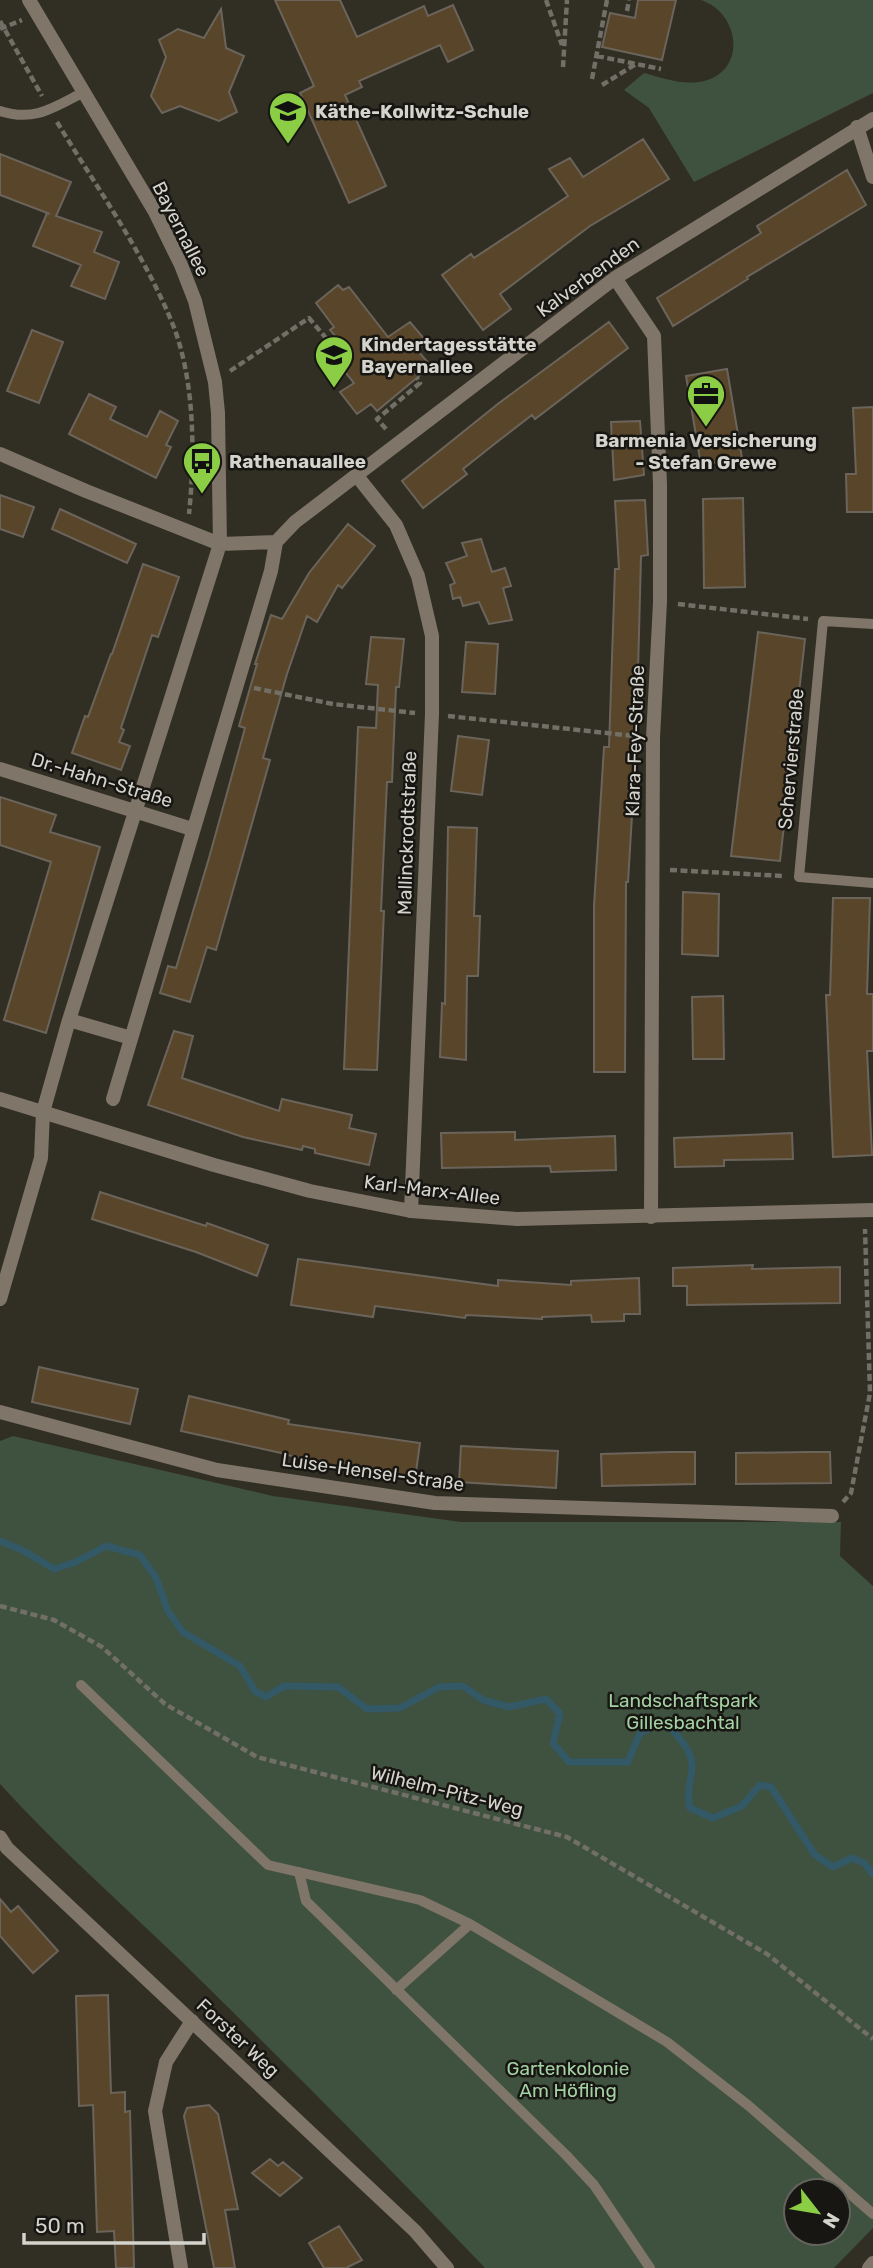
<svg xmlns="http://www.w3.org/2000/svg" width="873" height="2268" font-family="Rubik,sans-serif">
<rect width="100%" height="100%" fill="#312e24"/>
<path fill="#3f513f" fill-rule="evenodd" d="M701,0H873V93L694,182L649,108L624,90L644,73C663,78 684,86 704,81C747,70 740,13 701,0Z
M13,1436L273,1496L461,1522H841L840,1556L873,1586V2228L834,2268H485C386,2164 285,2063 182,1962C121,1903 57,1847 0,1784V1441ZM796,2191H838V2233H796Z"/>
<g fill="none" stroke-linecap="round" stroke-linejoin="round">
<path stroke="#335967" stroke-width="7" d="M0,1541L24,1551L54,1569L76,1562L106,1546L140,1555L156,1578L168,1611L183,1632L240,1666L255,1691L266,1697L284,1686L338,1687L367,1709L400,1708L439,1687L463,1686L483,1700L509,1707L546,1699L560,1714L553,1743L569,1762H628L640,1733L655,1726L671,1728C680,1739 693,1752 692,1768C691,1785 686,1789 690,1808L713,1818L742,1806L760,1785L771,1787L815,1855L833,1867L852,1858L864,1863L873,1874"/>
</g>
<path fill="#59462a" stroke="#6b645a" stroke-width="2" d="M275,0H340L357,37L424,6L428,16L453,5L473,50L448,62L440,45L359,81L362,87L345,95L386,186L349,203L300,93L314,86Z
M638,0H676L662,60L602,47L610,13L635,18Z
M221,9L226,48L244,56L229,92L237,112L219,121L180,106L162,113L151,96L166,57L159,40L178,29L204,38Z
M643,139L669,179L590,226L500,294L511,309L483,330L442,275L471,254L474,258L568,196L549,169L570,158L583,177Z
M0,154L71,182L56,216L102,232L94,252L119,262L105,299L71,286L81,265L33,246L47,213L50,214L0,195Z
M847,170L866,205L747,277L748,279L673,326L657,298L761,233L757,226Z
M338,285L343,290L349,287L388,337L410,322L427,342L417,350L431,366L377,411L371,404L357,414L340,392L354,383L336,361L349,352L330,330L334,327L316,303Z
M609,322L628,348L535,419L532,415L497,442L463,469L467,474L423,508L402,481L499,403Z
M32,330L63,342L39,403L7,391Z
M727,369L742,458L701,465L686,376Z
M89,394L116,407L110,419L147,437L160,411L178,421L166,445L171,447L156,478L69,434Z
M873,407V512H847L846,474H856L853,408Z
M640,421L644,475L614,480L611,422Z
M0,495L34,507L23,537L0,529Z
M743,498L745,587L704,588L703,499Z
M645,500L648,555L641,556L636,749L628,882H626L625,1072H594V906L604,747H609L615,569H619L615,501Z
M60,509L136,544L127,563L52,529Z
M348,524L375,546L342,588L338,585L317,622L307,616L287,674L263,758L270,760L216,950L207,947L190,1002L160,993L168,966L176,968L209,858L245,728L239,726L257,664H255L271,615L282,619L309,573Z
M481,539L492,572L505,568L511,586L503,588L512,620L489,624L479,602L463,606L460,597L453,599L450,585L455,583L446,563L467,556L462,543Z
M143,564L179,577L158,637L152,635L121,728L124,730L119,742L130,746L121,770L72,753L85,716L88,717L111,654H112Z
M758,632L805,639L780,861L731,856Z
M371,637L404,639L399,687H396L392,782H387L381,911H384L377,1070L344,1069L358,727L376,728L378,685L366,684Z
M466,642L498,644L495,694L462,692Z
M458,736L489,740L482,795L451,791Z
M0,797L56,815L50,832L100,847L46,1033L4,1020L51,862L0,845Z
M448,827L477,828L474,916H480L478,976H467L466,1060L440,1057L442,1003L445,1004Z
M683,892L719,894L718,956L682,954Z
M833,898H870L867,994H873V1051H867L872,1155L833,1157L826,995H830Z
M723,996L724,1059H693L692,997Z
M174,1031L193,1036L182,1078L279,1111L282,1099L352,1115L349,1128L376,1134L369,1165L315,1153V1149L303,1146L302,1150L243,1137L148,1105Z
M515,1132V1140L615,1136L616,1170L551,1172L550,1166L442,1168L441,1133Z
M792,1133L793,1159L724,1160V1166L675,1167L674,1138Z
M100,1192L206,1226L207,1223L268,1245L257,1276L196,1252L92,1219Z
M298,1259L498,1286V1280L571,1285V1281L639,1278L640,1314H624V1321L592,1322L591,1315L542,1317V1319L466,1315L465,1318L375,1306L373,1317L291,1305Z
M753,1265L752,1269L840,1267V1303L687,1305V1286H673V1268Z
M39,1367L138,1389L130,1424L32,1402Z
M189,1396L289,1420L288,1424L420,1443L415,1479L316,1465V1463L281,1453L181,1431Z
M461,1446L558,1451L556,1488L459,1482Z
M671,1452H695V1484L602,1486L601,1454Z
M807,1452H830L831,1483L736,1484V1453Z
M0,1899L11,1912L18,1906L58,1951L33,1973L0,1936Z
M108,1995L111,2093L125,2092V2112L130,2111L134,2268H116L114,2231L97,2232L93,2105L79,2106L76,1996Z
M209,2105L218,2114L238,2209L225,2210L235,2268H214L184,2116L187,2108Z
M270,2159L278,2166L283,2162L302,2178L280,2196L252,2173Z
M339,2226L362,2260L346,2268H324L309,2243Z"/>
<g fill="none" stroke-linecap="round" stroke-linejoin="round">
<path stroke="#716f66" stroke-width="4.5" stroke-dasharray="7 3.5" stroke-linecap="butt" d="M546,0L562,45
M627,11L629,0
M0,21L42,96
M0,29L22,20
M597,56L661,69
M563,67L567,0
M592,79L607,0
M602,85L636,64
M57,122C97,188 144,253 173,325C195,381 195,455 189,514
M230,371L309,318L336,350L343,345
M386,429L377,419L420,383L417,378
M678,604L808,619
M254,688L333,704L415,713
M448,716L634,736
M670,870L784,876
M843,1502L851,1493L870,1393L865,1229
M0,1606L54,1620L102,1647L165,1704L257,1757L567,1837L767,1954L873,2039"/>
<path stroke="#7f7568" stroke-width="10" d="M0,111C34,122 53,108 82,93
M873,624L823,621L799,877L873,883
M81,1685L268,1865L420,1900L470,1924L667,2042L749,2106L873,2214
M299,1872L306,1901L566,2155L594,2185L650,2268
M396,1990L470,1924"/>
<path stroke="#7f7568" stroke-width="14" d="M857,127L873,177
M615,278L654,336L660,484V602L653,738L651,1217
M0,454L86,491L220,544L276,542L295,522L615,278L873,119
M357,476L396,525L418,576L432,636V714L411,1211
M0,769L192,829
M69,1020L131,1038
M113,1099L271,571L276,542
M0,1299L41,1158L43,1112L69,1020L220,544L218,413L215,382L195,301L181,265L155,212L29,0
M0,1412L217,1470L435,1503L832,1516
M0,1837L7,1848L415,2231L447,2268
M181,2268L155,2111L166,2062L192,2021
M869,2268L873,2263"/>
<path stroke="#7f7568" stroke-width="14" d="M0,1099L214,1165L310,1191L411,1211L517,1219L873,1210"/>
</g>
<defs>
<g id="school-pin" transform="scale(2.0125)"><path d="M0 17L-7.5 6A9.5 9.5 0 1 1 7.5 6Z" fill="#8bce46" stroke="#171612"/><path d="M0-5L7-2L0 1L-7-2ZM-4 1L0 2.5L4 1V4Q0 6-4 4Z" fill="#111"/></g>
<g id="office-pin" transform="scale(2.0125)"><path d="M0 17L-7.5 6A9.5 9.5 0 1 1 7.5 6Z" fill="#8bce46" stroke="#171612"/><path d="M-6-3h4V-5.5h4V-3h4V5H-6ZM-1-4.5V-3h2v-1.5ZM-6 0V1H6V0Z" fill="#111"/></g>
<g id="bus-pin" transform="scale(2.0125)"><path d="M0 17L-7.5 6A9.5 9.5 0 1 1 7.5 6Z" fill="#8bce46" stroke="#171612"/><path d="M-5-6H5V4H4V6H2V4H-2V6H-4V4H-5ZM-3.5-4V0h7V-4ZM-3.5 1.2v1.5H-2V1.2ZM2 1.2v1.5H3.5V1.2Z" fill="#111"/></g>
</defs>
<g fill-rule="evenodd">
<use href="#school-pin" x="288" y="111"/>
<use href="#school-pin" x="334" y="355"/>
<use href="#office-pin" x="706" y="394"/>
<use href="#bus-pin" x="202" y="461"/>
</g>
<g text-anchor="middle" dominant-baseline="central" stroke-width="5" stroke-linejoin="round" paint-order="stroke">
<g font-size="19" font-weight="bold" fill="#d4d3cc" stroke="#171612" text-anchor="start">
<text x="315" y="111">Käthe-Kollwitz-Schule</text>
<text x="361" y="344">Kindertagesstätte<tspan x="361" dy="22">Bayernallee</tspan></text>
<text x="706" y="440" text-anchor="middle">Barmenia Versicherung<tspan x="706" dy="22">- Stefan Grewe</tspan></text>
<text x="229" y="461">Rathenauallee</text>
</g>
<g font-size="19" fill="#d4d3cc" stroke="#171612">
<text transform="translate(181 229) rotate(63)">Bayernallee</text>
<text transform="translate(588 277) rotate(-36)">Kalverbenden</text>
<text transform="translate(635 741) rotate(-88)">Klara-Fey-Straße</text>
<text transform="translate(791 759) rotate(-85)">Schervierstraße</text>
<text transform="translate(102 780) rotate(17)">Dr.-Hahn-Straße</text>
<text transform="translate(407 833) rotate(-88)">Mallinckrodtstraße</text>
<text transform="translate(432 1190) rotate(7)">Karl-Marx-Allee</text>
<text transform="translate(373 1472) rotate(8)">Luise-Hensel-Straße</text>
<text transform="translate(447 1791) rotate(14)">Wilhelm-Pitz-Weg</text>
<text transform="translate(238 2038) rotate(43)">Forster Weg</text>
</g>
<g font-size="19" fill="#a4d1a3" stroke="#171612">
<text x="683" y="1700">Landschaftspark<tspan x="683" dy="22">Gillesbachtal</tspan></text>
<text x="568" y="2068">Gartenkolonie<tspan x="568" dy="22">Am Höfling</tspan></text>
</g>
</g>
<g transform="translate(817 2212) rotate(121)"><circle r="33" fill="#171612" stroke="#63625c" stroke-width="2"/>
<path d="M0-5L12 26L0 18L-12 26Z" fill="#8bce46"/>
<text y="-10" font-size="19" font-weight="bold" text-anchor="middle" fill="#d4d3cc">N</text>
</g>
<path d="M24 2233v10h180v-10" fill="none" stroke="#d4d3cc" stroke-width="3.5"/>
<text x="35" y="2233" font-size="21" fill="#d4d3cc" stroke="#171612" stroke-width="5" paint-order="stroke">50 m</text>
</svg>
